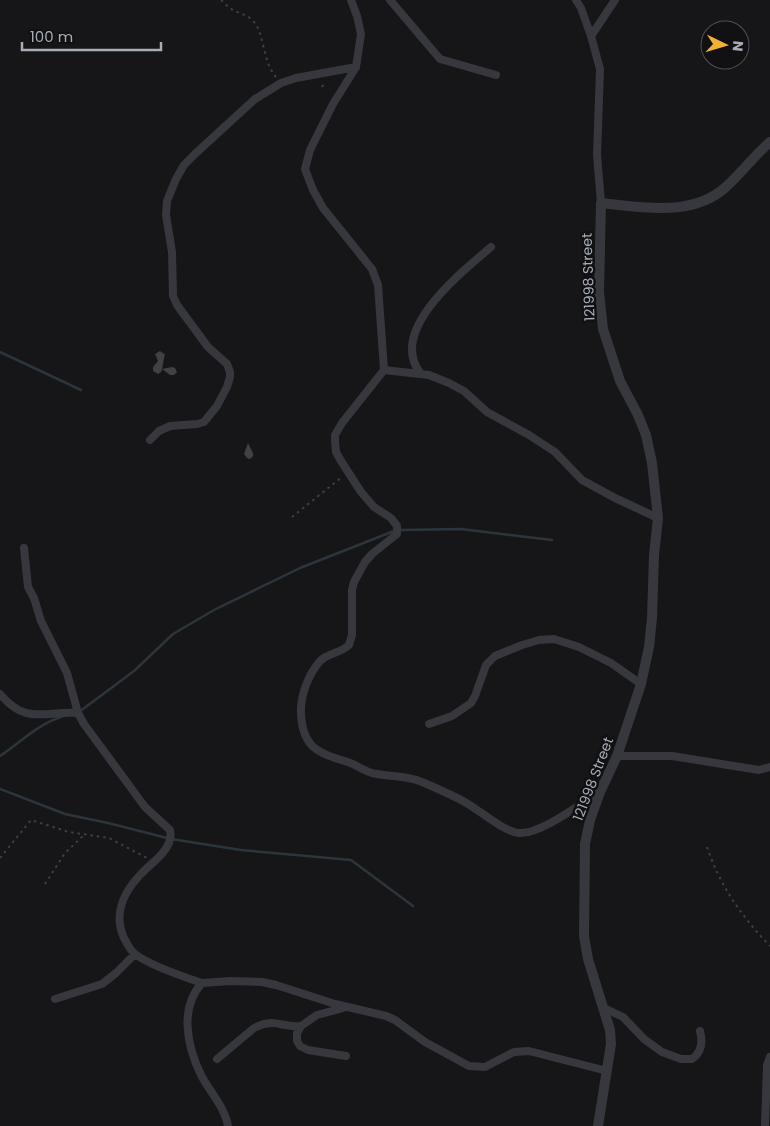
<svg xmlns="http://www.w3.org/2000/svg" width="770" height="1126" font-family="Poppins,sans-serif">
<rect width="100%" height="100%" fill="#161618"/>
<g fill="none" stroke-linecap="round" stroke-linejoin="round">
<path stroke="#2c353c" stroke-width="2.5" d="M0,352L81,390
M400,530L461,529L552,540
M79,712L134,671L173,634L214,610L300,568L394,531
M0,756C21,742 39,723 64,716
M0,789L65,814L108,823L171,839L241,850L351,860L413,906"/>
</g>
<path fill="#404145" d="M160,351L164,354L165,353L162,369L172,367L175,368L177,372L174,375H170L162,369L161,372L158,374L153,371V367L158,361L155,354Z
M248,443L253,453V456L250,459L247,458L244,454Z"/>
<g fill="none" stroke-linecap="round" stroke-linejoin="round">
<path stroke="#3d3f44" stroke-width="2" stroke-dasharray="2.5 4" stroke-linecap="butt" d="M221,0C224,3 227,6 230,8C238,14 248,14 254,22C264,33 263,63 276,77
M322,87L325,82
M292,517L342,477
M707,847C720,886 742,917 770,946
M0,858L31,820L69,832L109,838L147,858
M45,884L65,853L84,835"/>
<path stroke="#37383d" stroke-width="8" d="M351,0L357,16L361,34L356,67L333,104L310,150L305,169L313,190L323,208L372,269L378,285L384,370L342,423L335,435V441L336,452L341,461L361,492L374,507L391,518L397,526V534L372,554L365,562L354,582L352,590V635L349,645C341,653 328,653 320,661C308,675 300,696 301,714C303,752 322,753 353,764C361,768 368,773 377,774C393,777 407,775 422,782C436,788 450,794 463,801C478,809 504,832 519,833C539,835 582,803 600,792
M390,0L440,59L496,75
M576,0L581,8L591,36L600,69L597,155L601,203
M591,36L615,0
M384,370L429,375L449,383L464,391L487,412L529,435L555,452L582,480L615,498L658,518
M421,374C386,331 462,272 491,247
M150,440L159,431L170,426L197,424L204,422L217,406L227,387L230,377V372L227,364L208,347L177,305L173,296L172,252L166,215L167,201L176,179L184,165L195,154L255,99L281,83L296,78L356,67
M24,548L28,587L34,598L41,621L67,673L78,713L84,724L145,807L170,830C174,849 153,861 142,873C124,891 113,914 124,938C127,944 130,950 135,954C149,965 184,977 202,983
M0,694C26,725 43,711 78,713
M429,724L452,716L471,703L475,696L486,665L495,656L522,645L539,640L554,639L579,647L611,663L641,684
M617,756H672L759,770L770,767
M55,999L102,984L116,973L135,954
M604,1008L623,1017L644,1039L662,1052L681,1059H692C702,1052 703,1042 700,1031
M301,1026L297,1033V1041L300,1046L308,1050L346,1056
M217,1059L254,1028C277,1017 280,1028 301,1026L317,1015L343,1008
M228,1126C225,1107 209,1091 201,1075C187,1046 179,1008 202,983L230,981L262,982L276,985L335,1004L386,1016L395,1020L425,1042L469,1066L485,1067L514,1052L529,1051L607,1071
M765,1126L767,1065L770,1057"/>
<path stroke="#37383d" stroke-width="10" d="M598,1126L611,1044L610,1030L588,959L584,936L585,844L590,820L600,792L617,756L641,684L649,647L652,618L654,555L658,518L652,463L646,435L638,415L620,381L603,329L599,292L601,203C642,207 693,218 727,186C742,172 754,156 770,142"/>
</g>
<g text-anchor="middle" dominant-baseline="central" stroke-width="5" stroke-linejoin="round" paint-order="stroke">
<g font-size="14" fill="#a8adb8" stroke="#111113">
<text transform="translate(588 277) rotate(-92)">121998 Street</text>
<text transform="translate(593 779) rotate(-69)">121998 Street</text>
</g>
</g>
<g transform="translate(725 45) rotate(95)"><circle r="24" fill="#111113" stroke="#4d4f55"/>
<path d="M0-4L9 19L0 12L-9 19Z" fill="#f2b134"/>
<text y="-8" font-size="14" font-weight="bold" text-anchor="middle" fill="#a8adb8">N</text>
</g>
<path d="M22 42v8h139v-8" fill="none" stroke="#a8adb8" stroke-width="2.5"/>
<text x="30" y="42" font-size="15" fill="#a8adb8" stroke="#111113" stroke-width="4" paint-order="stroke">100 m</text>
</svg>
